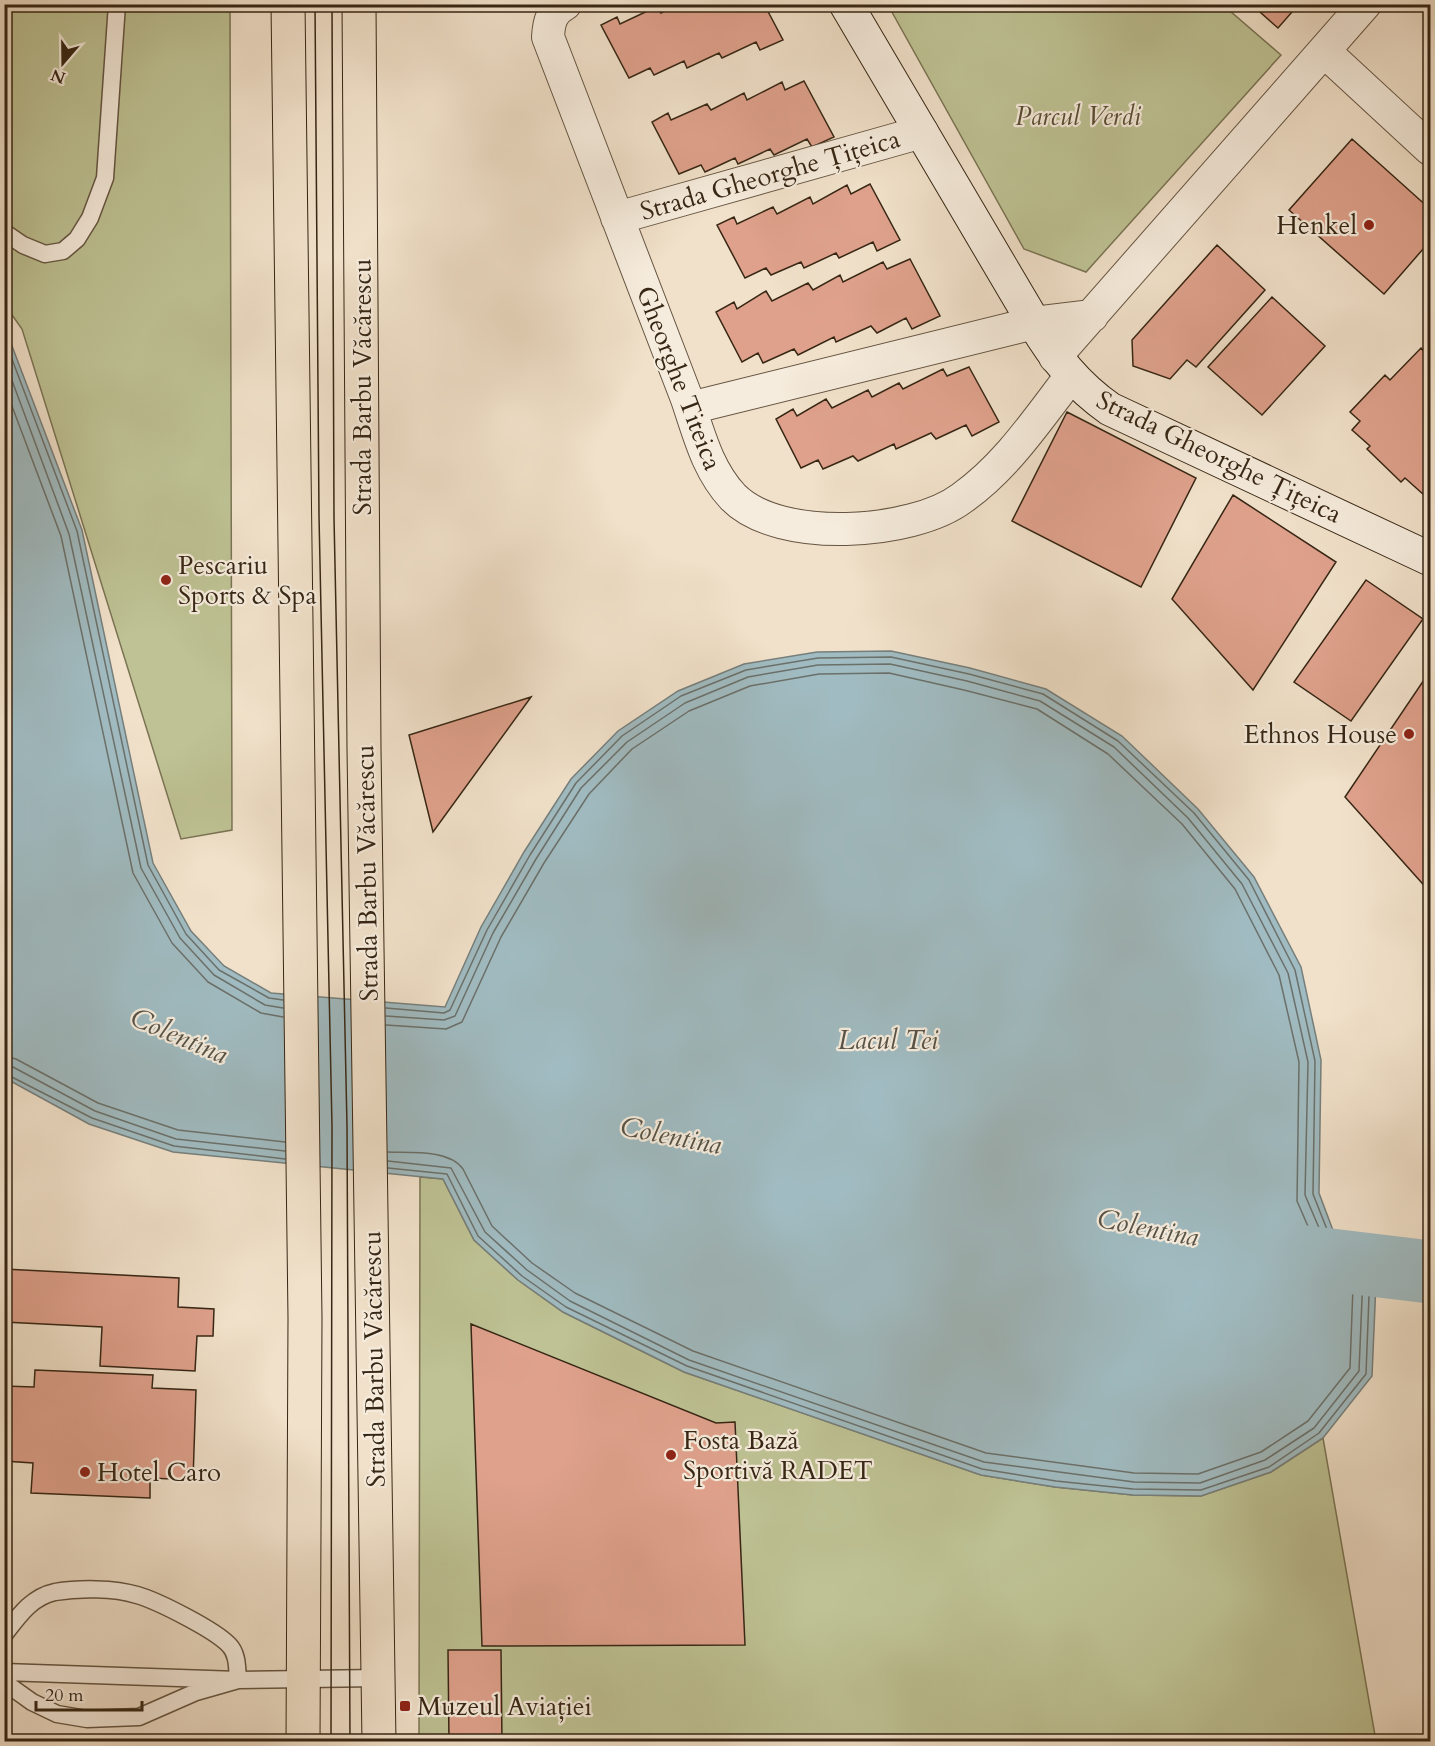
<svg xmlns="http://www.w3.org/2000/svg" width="1435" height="1746" font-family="Cardo,serif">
<rect width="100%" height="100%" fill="#f1e1ca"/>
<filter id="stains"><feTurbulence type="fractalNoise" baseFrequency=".00333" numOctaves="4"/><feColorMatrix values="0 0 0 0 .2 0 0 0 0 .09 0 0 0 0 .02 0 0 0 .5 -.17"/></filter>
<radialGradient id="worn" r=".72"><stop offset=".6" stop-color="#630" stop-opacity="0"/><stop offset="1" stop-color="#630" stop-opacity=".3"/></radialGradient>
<path fill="#bec294" stroke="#7a7454" stroke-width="1.5" d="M4,5H230L232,830L181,839L22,329L5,305Z
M888,5H1223L1281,55L1086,272L1024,249Z
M420,1177L443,1179L474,1240L518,1280L563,1312L684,1372L981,1475L1055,1487L1133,1495L1201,1496L1271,1472L1323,1438L1376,1741L419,1742Z"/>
<path fill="#a0bbc1" stroke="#767f7c" stroke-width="1.5" d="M4,325L82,530L153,863L191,931L224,966L271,993L445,1007L481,927L524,852L571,779L618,731L678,691L744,664L817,652L891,651L970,668L1046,689L1122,736L1198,809L1254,877L1301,967L1321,1060L1319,1193L1334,1233L1378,1236L1372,1376L1323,1438L1271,1472L1201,1496L1133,1495L1055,1487L981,1475L684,1372L563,1312L518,1280L474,1240L443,1179L173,1152L89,1124L5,1078Z"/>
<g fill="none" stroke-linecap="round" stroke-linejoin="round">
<path stroke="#6b706a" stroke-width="1.5" d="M4,338L77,531L148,865L186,934L219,970L269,998L283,1000
M4,359L69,534L141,868L180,938L214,975L265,1005L283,1008
M4,385L61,536L133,873L172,943L208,982L261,1013L283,1017
M386,1008L444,1013L450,1010L487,930L530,855L576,783L622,736L681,696L746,670L818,658L891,657L969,674L1043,694L1118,741L1194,813L1249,880L1295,970L1315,1061L1313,1194L1330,1237L1371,1244L1366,1374L1319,1433L1269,1467L1201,1490L1133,1489L1056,1481L982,1469L687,1366L566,1307L522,1276L478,1236L447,1174L388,1168
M386,1016L444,1020L455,1016L493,933L536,859L581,788L627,742L685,703L748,677L818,665L890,664L967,681L1040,701L1114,747L1188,818L1242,884L1288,973L1308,1062L1305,1195L1325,1242L1364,1251L1359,1371L1314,1428L1265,1460L1200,1483L1134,1482L984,1462L689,1360L570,1301L527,1270L485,1232L451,1168L388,1161
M386,1025L446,1029L462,1022L501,937L544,863L589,794L632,749L689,711L750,686L819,674L889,673L964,690L1037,709L1108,754L1182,824L1235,889L1279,975L1299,1062L1297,1201L1317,1247L1327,1254L1354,1259L1350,1368L1308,1421L1261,1452L1198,1474L1134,1473L986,1453L693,1351L575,1293L532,1263L492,1226L463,1169C449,1149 410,1153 388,1152
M4,1056L16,1059L98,1103L178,1130L285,1142
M4,1065L13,1067L95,1111L176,1139L285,1151
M4,1073L92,1118L174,1146L285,1159"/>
<path stroke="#a0bbc1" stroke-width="63" d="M1289,1255L1430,1272"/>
</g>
<path fill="#dfa18c" stroke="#362614" stroke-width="1.5" d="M678,4H764L783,40L760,50L756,42L722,58L719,53L687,68L684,61L654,75L650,68L629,78L601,25L617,17L620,24L656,7L661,13Z
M1251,4H1299L1278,28Z
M804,81L834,137L812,147L807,139L774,155L770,149L738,164L735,158L705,172L701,165L679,174L652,122L668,113L671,120L707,104L711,110L744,93L747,100L782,82L785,90Z
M1352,139L1430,209V241L1384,294L1289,210Z
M870,184L900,240L877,251L873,242L839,258L836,253L804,268L801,262L771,275L766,268L745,278L717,225L734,217L737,224L773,207L777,214L810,197L813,204L847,185L851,194Z
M1217,245L1265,290L1196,367L1187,360L1170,379L1133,366L1132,340Z
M910,259L940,316L912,329L906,318L877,333L871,326L836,342L834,337L798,355L794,349L763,363L758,353L742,362L716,312L734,302L737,309L766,291L772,301L808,283L813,290L840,275L843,282L883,262L887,269Z
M1272,297L1325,346L1262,415L1208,367Z
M1421,348L1430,358V488L1424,495L1405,478L1401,482L1367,449L1370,446L1352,430L1360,421L1350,412L1385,375L1390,380Z
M969,367L999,422L972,436L966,425L936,439L931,433L896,449L894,444L858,461L853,456L823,469L818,460L801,468L776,419L793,409L797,416L826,399L832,408L868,390L872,397L899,383L903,389L943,369L947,376Z
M1067,412L1196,478L1141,587L1012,521Z
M1233,495L1336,562L1253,690L1172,599Z
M1366,580L1423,619L1351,721L1294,682Z
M1430,671V892L1345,797Z
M531,697L433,832L409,735Z
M4,1269L179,1278L178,1307L214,1309L213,1336H197L195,1371L100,1366L102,1327L4,1322Z
M471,1324L716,1423L735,1422L745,1645L482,1646Z
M35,1370L153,1375L152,1388L196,1390L193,1480L150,1478V1498L31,1493L33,1463L4,1461V1386L34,1387Z
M448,1650H501L502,1742H449Z"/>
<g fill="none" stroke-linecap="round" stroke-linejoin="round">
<g stroke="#655542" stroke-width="19">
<path id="lane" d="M4,232L23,245L45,254L63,251L77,239L90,218L105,178L117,4
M4,1635C18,1617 31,1597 55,1592C79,1588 114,1588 137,1595C158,1601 215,1630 229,1645C238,1654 237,1669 238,1680L196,1692L139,1717L87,1719L57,1714L32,1702L4,1682
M4,1672L238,1680L378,1678"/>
</g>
<g stroke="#655542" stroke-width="34">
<path id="street" d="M565,4C551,12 549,22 548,37L687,399C699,434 707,469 733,497C779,544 913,535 962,498C1007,466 1037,420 1071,376
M1324,51L1430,149
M617,218L922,132
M1055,357L1365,4
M690,408L1034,323L1092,316"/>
</g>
<g stroke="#362614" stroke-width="35">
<path id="secondary" d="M846,4L1034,323C1055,358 1076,385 1110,409L1430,559"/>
</g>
<g stroke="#362614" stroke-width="35">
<path id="primary" d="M288,4L305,1318L303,1742
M359,4L364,749L379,1742"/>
</g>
<use href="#lane" stroke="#f6ecdd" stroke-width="16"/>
<use href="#street" stroke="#f6ecdd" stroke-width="32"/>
<use href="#secondary" stroke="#f6ecdd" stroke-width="33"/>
<use href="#primary" stroke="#f1e1ca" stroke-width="33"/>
<path stroke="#362614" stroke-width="1.5" d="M315,4L319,516L332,1127L331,1742
M332,4L334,518L347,1126L350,1742"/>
</g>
<g fill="#8f2418" stroke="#f6ecdd" stroke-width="2">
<circle cx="1369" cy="225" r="6"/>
<circle cx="166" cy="580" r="6"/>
<circle cx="1409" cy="734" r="6"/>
<circle cx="671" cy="1455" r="6"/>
<circle cx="85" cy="1472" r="6"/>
<rect x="399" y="1700" width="12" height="12" rx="3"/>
</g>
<g text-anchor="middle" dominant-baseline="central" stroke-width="4.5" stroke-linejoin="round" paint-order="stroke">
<g font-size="26" font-style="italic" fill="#584d34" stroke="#f6ecdd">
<text x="1078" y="116">Parcul Verdi</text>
</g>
<g font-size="26" fill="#362614" stroke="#f6ecdd">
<text transform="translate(770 175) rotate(-16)">Strada Gheorghe Țițeica</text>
<text transform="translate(679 378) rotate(69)">Gheorghe Titeica</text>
<text transform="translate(362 387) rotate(-90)">Strada Barbu Văcărescu</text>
<text transform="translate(1219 457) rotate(26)">Strada Gheorghe Țițeica</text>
<text transform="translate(367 873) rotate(-91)">Strada Barbu Văcărescu</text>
<text transform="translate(374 1359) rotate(-91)">Strada Barbu Văcărescu</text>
</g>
<g font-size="26" fill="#362614" stroke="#f6ecdd" text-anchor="start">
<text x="1357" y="225" text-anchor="end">Henkel</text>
<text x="178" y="565">Pescariu<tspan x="178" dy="30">Sports &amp; Spa</tspan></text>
<text x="1397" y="734" text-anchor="end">Ethnos House</text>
<text x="683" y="1440">Fosta Bază<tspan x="683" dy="30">Sportivă RADET</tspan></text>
<text x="97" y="1472">Hotel Caro</text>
<text x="417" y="1706">Muzeul Aviației</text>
</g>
<g font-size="27" font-style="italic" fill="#565348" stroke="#f6ecdd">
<text transform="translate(179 1036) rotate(23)">Colentina</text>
<text x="888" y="1040">Lacul Tei</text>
<text transform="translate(671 1136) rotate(11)">Colentina</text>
<text transform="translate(1148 1228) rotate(11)">Colentina</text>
</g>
</g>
<rect width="1435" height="1746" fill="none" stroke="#f1e1ca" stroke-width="24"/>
<rect x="6" y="6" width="1423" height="1734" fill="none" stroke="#362614" stroke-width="3"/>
<rect x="12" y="12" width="1411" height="1722" fill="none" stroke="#362614" stroke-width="1.5"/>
<g transform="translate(63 63) rotate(200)" stroke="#f6ecdd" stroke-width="4.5" paint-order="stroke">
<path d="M0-4.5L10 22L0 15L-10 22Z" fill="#362614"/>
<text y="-9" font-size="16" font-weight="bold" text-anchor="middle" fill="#362614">N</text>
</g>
<path d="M36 1701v9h106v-9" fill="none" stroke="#362614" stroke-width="3"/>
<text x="45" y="1701" font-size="18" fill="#362614" stroke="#f6ecdd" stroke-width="4.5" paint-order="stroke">20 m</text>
<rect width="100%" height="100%" filter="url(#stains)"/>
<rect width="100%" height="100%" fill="url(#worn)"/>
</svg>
